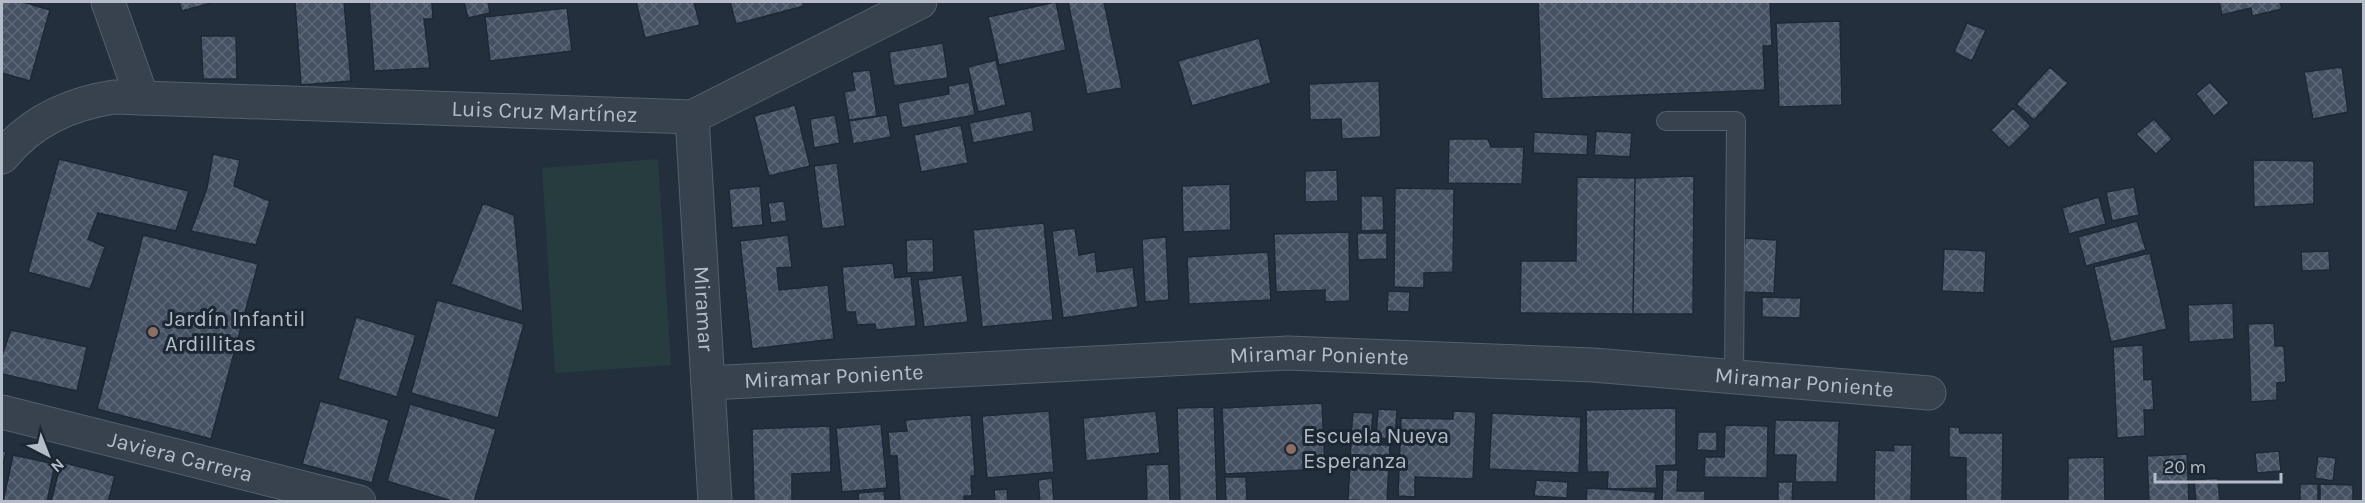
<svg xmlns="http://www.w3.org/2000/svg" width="2365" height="503" font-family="Karla,sans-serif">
<defs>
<pattern id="building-cross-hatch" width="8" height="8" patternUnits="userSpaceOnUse" patternTransform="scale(1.5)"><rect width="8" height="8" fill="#455162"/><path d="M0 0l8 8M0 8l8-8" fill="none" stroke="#5d6877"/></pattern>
</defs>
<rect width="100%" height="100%" fill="#242f3e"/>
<path fill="#263c3f" d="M658,159L671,365L555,373L542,168Z"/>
<path fill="url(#building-cross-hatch)" stroke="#1f2835" stroke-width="1.5" d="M2,2H23L50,10L30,81L2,73Z
M179,2H215L182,11Z
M295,2H344L351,81L301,85Z
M369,2H432L433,19H424L430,68L374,71Z
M464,2H488L490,13L468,18Z
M636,2H694L700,25L645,38Z
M730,2H802L804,6L736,24Z
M1056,2L1066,50L999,65L988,17Z
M1068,2H1104L1122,88L1087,94Z
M1538,2H1770L1772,46H1763L1765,90L1542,99Z
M2219,2H2280L2282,9L2252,16L2251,8L2222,15Z
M567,8L572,51L490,61L485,17Z
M1840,21L1842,105L1779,107L1776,23Z
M1967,23L1986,30L1972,61L1954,52Z
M201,36H236L237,79H203Z
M1259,38L1271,83L1192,106L1178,61Z
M943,43L948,78L894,86L889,52Z
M996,60L1006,105L978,112L968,67Z
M2050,67L2068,83L2034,120L2016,104Z
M2342,67L2348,112L2313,119L2304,72Z
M870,70L877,116L849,120L844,92L855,90L852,72Z
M1379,81L1381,137L1342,139L1341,119L1310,120L1309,84Z
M969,82L975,115L902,128L898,103L949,94L948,86Z
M2210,82L2229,103L2214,116L2196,94Z
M795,105L810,166L769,176L754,116Z
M2013,108L2031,126L2009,148L1991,130Z
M1031,111L1034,131L973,143L969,123Z
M835,115L840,143L814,148L810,119Z
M887,115L891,137L853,144L849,121Z
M2154,119L2172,139L2156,154L2136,134Z
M961,125L968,163L921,172L914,135Z
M1596,131L1632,133L1630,157L1594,155Z
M1534,132L1588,135L1587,155L1533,153Z
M1449,139H1488L1491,147H1524L1522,184L1448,183Z
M213,154L240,160L234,186L270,201L256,245L191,231L207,188Z
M59,159L189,191L176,231L98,213L88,239L105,247L90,289L28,272Z
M2253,160L2314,161V204L2254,207Z
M837,163L845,226L822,229L814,166Z
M1337,170L1338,201L1305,202V171Z
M1694,176L1693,314H1633L1635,178Z
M1577,177L1635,178L1633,314L1520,313L1521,261H1576Z
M1230,184L1231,230L1183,232L1182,186Z
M760,186L763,225L732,228L729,189Z
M2134,187L2139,215L2112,221L2106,192Z
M1395,188L1454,189L1453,272L1424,273V288L1394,287Z
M1361,196H1383L1384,230L1361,231Z
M2099,197L2106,224L2069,234L2062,208Z
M784,201L787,221L771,223L768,203Z
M483,203L514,215L523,312L451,284Z
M2137,221L2146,250L2086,266L2078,237Z
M1044,223L1053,320L982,327L973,230Z
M1075,228L1079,255L1095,252L1097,272L1133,267L1138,307L1063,318L1052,231Z
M1349,232L1350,301L1325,302V290L1276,292L1274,234Z
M1357,233H1387V259L1358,260Z
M143,235L258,264L211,439L97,409Z
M788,235L792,267L777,268L779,290L828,285L834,339L752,349L740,241Z
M1166,237L1169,300L1145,302L1142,239Z
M1745,238L1777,240L1774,293L1741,292Z
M933,239L934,272L907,273L906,240Z
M1944,249L1986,251L1984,293L1942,291Z
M2329,251L2330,270L2302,271L2301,252Z
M1268,252L1271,300L1189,304L1187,257Z
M2150,253L2167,329L2111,342L2094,267Z
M893,263L895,278L911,276L916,326L876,330L875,324L857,325L855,312H846L842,267Z
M962,275L968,322L924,327L918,280Z
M1388,291L1410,292L1409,312L1387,311Z
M1762,297L1801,298L1800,318L1762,317Z
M437,300L524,324L498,418L411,393Z
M2233,303L2234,339L2189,342L2188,305Z
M356,317L416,335L397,397L338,379Z
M2274,323L2275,346H2284L2286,382L2277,383V400L2251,402L2248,324Z
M11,330L87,347L77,391L2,374V355Z
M2143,345L2144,380L2152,379L2154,410H2144L2145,436L2117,438L2113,347Z
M320,401L389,420L372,483L302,464Z
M1322,403L1325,469L1225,474L1222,408Z
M410,404L496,429L474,502H455L387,481Z
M1214,407L1217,502H1180L1177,408Z
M1676,408V465L1656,466L1657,488L1607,489L1608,472H1587L1586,410Z
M1378,409L1397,410L1395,439L1376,438Z
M1049,411L1054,472L987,478L982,416Z
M1156,411L1160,453L1086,461L1083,418Z
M1453,411L1476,412L1473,479L1415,477V497L1398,496L1401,418L1453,419Z
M1353,412L1373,413L1371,438L1351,437Z
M1492,413L1581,417L1579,473L1489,469Z
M971,415L975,476H971L972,496H964V502H900L897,456H890L888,432L907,431L905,420Z
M1775,420L1839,421L1837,482H1795L1796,455H1774Z
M881,424L887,488L842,492L836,428Z
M1725,425L1768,426L1767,478L1704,477L1705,457H1724Z
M830,426L831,472L792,474V502H754L752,429Z
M1949,427H1959L1960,433H2003L2002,502H1966V458L1949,457Z
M1698,432H1717V451L1697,450Z
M1351,443L1390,445L1387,502L1348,500Z
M1893,445H1912L1911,502H1874L1875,450L1894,451Z
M2,451L6,452L2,468Z
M2279,451L2281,471L2257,473L2255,453Z
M2187,454L2189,502H2149L2147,456Z
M13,455L55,464L47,502H3Z
M2318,456L2336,458L2333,481L2315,478Z
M2104,457L2105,502H2068V458Z
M61,462L115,476L108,502H51Z
M1169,464L1170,502H1147L1146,465Z
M1663,470H1678L1677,491H1705V502H1662Z
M1225,477H1246L1247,502H1226Z
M1052,478L1054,502H1040L1038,480Z
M2218,478L2220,502H2196L2194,480Z
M1536,480L1568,482L1567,498L1534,496Z
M1778,482H1793L1792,502H1778Z
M2300,484H2318V502H2300Z
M2320,484L2353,485V502H2320Z
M1587,488L1655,492V502H1586Z
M1007,489L1008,502H995L994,490Z
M884,491L885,502H859L858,493Z"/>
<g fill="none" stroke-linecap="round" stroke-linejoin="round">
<g stroke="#565f6c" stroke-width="20">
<path id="service" d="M1666,121H1736L1734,377"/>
</g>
<g stroke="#565f6c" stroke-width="35">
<g id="minor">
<path d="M108,2L142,98"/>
<path id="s1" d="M692,117L715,502"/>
<path id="s2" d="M2,157C31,121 69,104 114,97L692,117L920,2"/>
<path id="s3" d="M708,383L1288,353L1593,365L1929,393"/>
<path id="s4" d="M2,412L359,502"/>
</g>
</g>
<use href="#service" stroke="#38414e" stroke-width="18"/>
<use href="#minor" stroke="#38414e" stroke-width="33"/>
</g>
<g fill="#8d6e63" stroke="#1d2633" stroke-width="2">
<circle cx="153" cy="332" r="6"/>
<circle cx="1291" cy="449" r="6"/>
</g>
<g text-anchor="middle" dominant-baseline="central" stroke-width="6" stroke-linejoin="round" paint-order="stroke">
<g font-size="22" fill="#b4bcc9" stroke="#1d2633">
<text stroke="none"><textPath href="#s2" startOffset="561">Luis Cruz Martínez</textPath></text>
<text stroke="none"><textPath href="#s1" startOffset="192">Miramar</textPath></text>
<text stroke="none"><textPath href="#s3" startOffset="612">Miramar Poniente</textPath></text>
<text stroke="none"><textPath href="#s3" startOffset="126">Miramar Poniente</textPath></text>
<text stroke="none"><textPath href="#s3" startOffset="1098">Miramar Poniente</textPath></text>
<text stroke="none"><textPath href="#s4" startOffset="184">Javiera Carrera</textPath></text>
</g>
<g font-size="22" fill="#b4bcc9" stroke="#1d2633" text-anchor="start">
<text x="165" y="319">Jardín Infantil<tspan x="165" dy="25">Ardillitas</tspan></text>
<text x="1303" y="436">Escuela Nueva<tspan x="1303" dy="25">Esperanza</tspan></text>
</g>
</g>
<rect width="2365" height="503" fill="none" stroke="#b4bcc9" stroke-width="6"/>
<g transform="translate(48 455) rotate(138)" stroke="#1d2633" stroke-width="4.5" paint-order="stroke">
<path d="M0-4.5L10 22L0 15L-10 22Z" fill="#b4bcc9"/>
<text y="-9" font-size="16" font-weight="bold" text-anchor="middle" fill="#b4bcc9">N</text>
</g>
<path d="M2155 473v9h126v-9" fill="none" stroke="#b4bcc9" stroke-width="3"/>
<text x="2164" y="473" font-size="18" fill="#b4bcc9" stroke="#1d2633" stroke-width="4.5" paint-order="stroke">20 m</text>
</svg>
